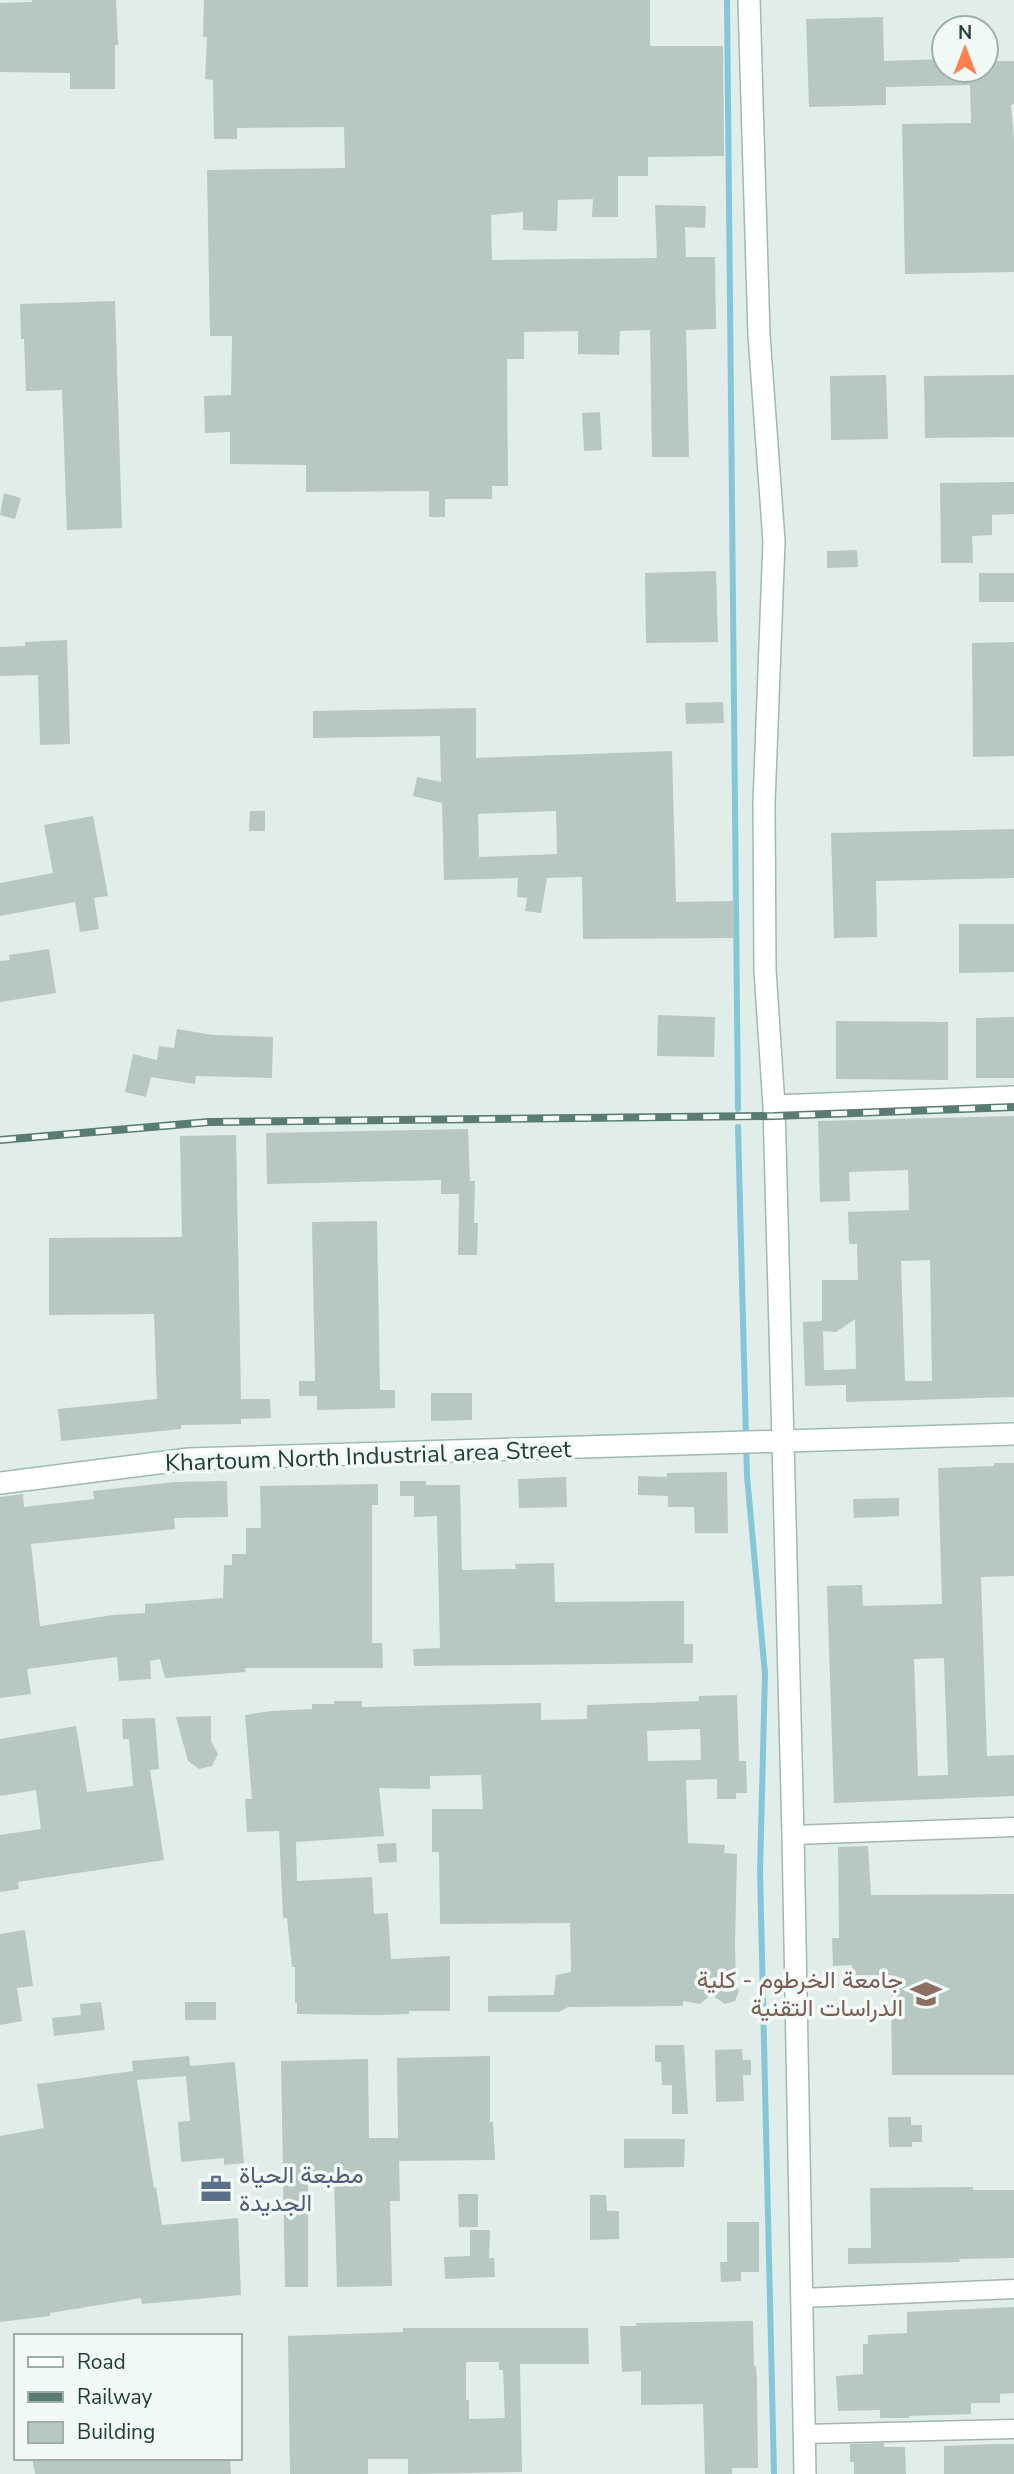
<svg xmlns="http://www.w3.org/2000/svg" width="1014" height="2474" font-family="'Nunito Sans',Vazirmatn,sans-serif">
<rect width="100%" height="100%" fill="#e1ede8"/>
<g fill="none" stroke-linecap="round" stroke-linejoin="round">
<path stroke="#84c7d7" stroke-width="6" d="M727,0L738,1109
M738,1127L747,1476L765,1674L760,1871L774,2474"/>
</g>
<path fill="#b6c8c1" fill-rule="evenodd" d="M32,0H116L118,45H115V89H70V73L0,72V3L32,2Z
M204,0H650V46H723L724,156L648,157V176H618V217H592L593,199L558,200L557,231L523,230V212L491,215L492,260L657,258L655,205L706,206L705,228L685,227L686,257H715L716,329L686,330L689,457H652L650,330L620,331L619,355L578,354V331L524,332V359H507L508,486H492V499H445V517H429V491L306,492V465L230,464V432L205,433L204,396L231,395L232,336H210L207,170L345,168L344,127L237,128V139H214L213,80L205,79L207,37H203Z
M883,17L884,61L944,59V70H986V61H1014V104L1011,105L1014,139V272L905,274L902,124L971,123L970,85L886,87V105L809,107L806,19Z
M115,301L122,528L67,530L62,390L26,391L24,339H21L20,304Z
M886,375L888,439L831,440L830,376Z
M1014,375V437L925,438L924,376Z
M600,412L602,450L584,451L582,413Z
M1014,482V514L992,515V535L972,536L973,563H941L940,483Z
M4,493L21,498L15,519L0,515Z
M857,550L858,567L827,568V551Z
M716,571L718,642L646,643L645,573Z
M979,573H1014V602H979Z
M67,640L70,744L40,745L38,675L0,676V647L25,646V642Z
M1014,642V756L973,757L972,643Z
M723,702L724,723L686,724L685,703Z
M476,708V758L672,751L676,902L734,901V938L583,939L582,877L547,878L541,913L525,911L527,898L517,897L518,878L444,880L442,803L413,796L417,777L441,782L440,736L313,738V711ZM556,811L557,854L479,857L478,814Z
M250,811H265V831H249Z
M93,816L108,896L94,898L99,929L80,932L75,902L0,916V883L53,873L44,825Z
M1014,829V878L876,881L877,937L834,938L831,833Z
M959,924H1014V972L959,973Z
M49,949L56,993L0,1002V961L10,960L9,955Z
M658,1015L715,1017L714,1057L657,1056Z
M1014,1017V1078H976V1018Z
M836,1021L948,1022V1080L836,1079Z
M177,1029L213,1035L273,1037L272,1078L196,1076L195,1084L151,1077L146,1097L125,1092L133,1054L157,1060L159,1046L174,1048Z
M1014,1116V1397L846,1402V1385L805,1386L803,1322L822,1321V1280H858L857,1244H849L848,1212L909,1210L908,1170L849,1172L850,1201L820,1202L818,1121ZM930,1260L932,1381H905L901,1261ZM855,1319L856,1369L824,1370L823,1331L836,1332Z
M468,1129L470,1181H475L474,1223H478L477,1255H458L459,1194H441V1180L267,1184L266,1133Z
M236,1135L241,1399H270L271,1418L241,1419V1424L181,1425V1429L61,1441L58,1409L157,1399L154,1314L49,1315V1238L182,1237L180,1136Z
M377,1221L380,1390H395V1408L317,1410V1396H299V1381H315L312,1222Z
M431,1393H472V1420L431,1421Z
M994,1463H1014V1576L981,1577L987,1756L1014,1755V1796L834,1803L827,1586L862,1585L863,1606L942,1604L938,1468L994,1466ZM944,1658L948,1775L918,1776L914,1659Z
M727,1472L728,1533H695L694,1507H668V1496L638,1495V1476L667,1477V1473Z
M566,1477L567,1507L519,1508L518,1479Z
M227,1481L228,1517L174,1518L175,1529L31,1544L40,1626L113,1615L145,1613V1604L223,1598L224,1565H232V1554H246V1528H261L260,1486L378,1484V1505H372V1643H382L383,1668H245L246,1672L165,1678L160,1659L150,1661L151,1679L119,1681L117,1657L27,1669L31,1694L0,1698V1497L23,1494L24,1507L94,1499L93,1491L175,1482Z
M400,1481H426V1485H460L462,1570L516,1569L515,1564L554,1563L555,1602L684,1601V1644H693V1663L414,1666L413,1649L440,1648L437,1516L414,1517V1496H400Z
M899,1498V1516L854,1518L853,1499Z
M737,1695L739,1761H746L747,1793H736V1799H717V1779L686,1780L688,1843L725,1845L724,1853L737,1854L735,1944L736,1986L739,1991L735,2001L725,2004L711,1995L700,2004L683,2001V2006L568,2007L559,2012H488V1996L554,1995L556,1975L571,1972L570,1923L440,1924L439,1852H432V1809H483L481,1775L430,1776V1789L379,1788L384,1836L296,1842L297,1881L372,1877L374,1914L388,1913L391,1959L450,1956V2011H409V2014L378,2015L297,2014V2003H295V1967H292L287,1918H283L279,1831L247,1832L245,1799H252L245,1715L271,1711L312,1709V1704H334V1701H362V1707L541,1703V1720L587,1719V1705L699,1701V1696ZM700,1729L701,1760L648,1761L647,1731Z
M211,1716V1741L218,1754L212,1766L199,1769L188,1761L176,1717Z
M155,1718L159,1769L150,1770L164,1860L18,1882L19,1889L0,1892V1835L41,1829L36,1790L0,1796V1739L76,1726L87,1792L133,1786L129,1739H123L122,1719Z
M396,1843L397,1862L379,1863L377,1844Z
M868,1846L871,1895L1014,1894V2075H892L891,1975H852V1965L833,1966L832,1938H839L838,1847Z
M25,1930L33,1986L17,1988L22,2021L0,2025V1934Z
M101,2002L105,2030L54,2036L52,2018L81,2015L80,2004Z
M185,2002H216V2020H185Z
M655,2045H684L688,2114H672V2085H662L661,2062H655Z
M742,2049L743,2060H751V2075H743L744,2101L716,2102L715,2050Z
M189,2056L190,2066L235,2062L244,2163L224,2165V2158L181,2162L178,2122L190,2121L186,2076L137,2080L154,2188L156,2187L162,2225L238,2218L241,2295L142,2304L141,2298L50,2313V2316L0,2322V2136L44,2128L37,2084L133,2071L132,2061Z
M490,2056V2122H493L495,2160L399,2161L400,2201H390L392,2286L337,2287L334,2176H308V2287H285L281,2061L368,2059L369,2138H398L397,2058Z
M888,2117H911V2125H922V2142H912V2147H889Z
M624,2139H685L684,2167L624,2168Z
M973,2187V2190H1014V2258L959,2259L960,2262L848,2264V2248H871L870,2188Z
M458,2194H478V2227H459Z
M590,2195H606L607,2211H619V2239L590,2240Z
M727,2222H759V2272H741V2281L721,2282L720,2262H727Z
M470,2230H490L489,2258H494L495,2277L445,2279L444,2257L470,2256Z
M1014,2307V2393L1000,2394V2403H971V2414L909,2416V2418H880V2410L838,2411L836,2376L863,2374V2344H868V2335L907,2333V2312Z
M753,2321L754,2366H756L757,2382L758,2468H732V2474H705L703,2404L641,2405V2371L622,2372L620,2326H636V2323Z
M403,2328H588L589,2364H520L522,2472L408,2474V2459H368V2474H290L288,2336L403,2332ZM466,2362H499V2370H503L505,2418L469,2419V2400H466Z
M884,2443V2447H905L906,2474H854V2462H850V2444Z
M997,2444H1014V2474H944V2446Z
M32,2458H230L231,2474H35Z"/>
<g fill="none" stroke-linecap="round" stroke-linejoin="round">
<g stroke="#a3b6b0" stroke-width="21">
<path id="street" d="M793,1835L1014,1827
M802,2298L1014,2289
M804,2434L1014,2429"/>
</g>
<g stroke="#9ebab1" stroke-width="24">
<path id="secondary" d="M749,0L759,335L774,541L764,803L765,970L774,1106L783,1442L793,1835L805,2474
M774,1106L1014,1097
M0,1483L189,1459L1014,1434"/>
</g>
<use href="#street" stroke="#fff" stroke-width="18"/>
<use href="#secondary" stroke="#fff" stroke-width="21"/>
<g stroke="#5a7b74" stroke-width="8">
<path id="rail" d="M0,1140L209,1122L774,1116L1014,1107"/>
</g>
<use href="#rail" stroke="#f2f9f6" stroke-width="5" stroke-dasharray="16" stroke-linecap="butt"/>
</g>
<defs>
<g id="university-bare" transform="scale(2.415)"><path d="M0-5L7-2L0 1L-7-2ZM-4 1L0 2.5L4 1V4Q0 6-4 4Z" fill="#8d6e63" stroke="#f2f9f6" stroke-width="2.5" paint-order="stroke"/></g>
<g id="office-bare" transform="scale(2.415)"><path d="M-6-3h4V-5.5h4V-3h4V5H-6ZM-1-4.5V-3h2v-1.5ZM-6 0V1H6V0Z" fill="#5c6f8a" stroke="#f2f9f6" stroke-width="2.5" paint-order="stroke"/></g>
</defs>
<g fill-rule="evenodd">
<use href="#university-bare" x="926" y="1994"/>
<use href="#office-bare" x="216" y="2189"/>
</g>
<g text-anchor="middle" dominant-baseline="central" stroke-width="7" stroke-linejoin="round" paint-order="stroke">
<g font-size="24" fill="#204038" stroke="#f2f9f6">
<text transform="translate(368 1456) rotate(-2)">Khartoum North Industrial area Street</text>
</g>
<g font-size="24" fill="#785e54" stroke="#f2f9f6" text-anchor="end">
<text x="903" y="1980">جامعة الخرطوم - كلية<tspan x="903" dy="28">الدراسات التقنية</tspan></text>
</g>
<g font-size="24" fill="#4e5e75" stroke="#f2f9f6" text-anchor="start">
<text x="239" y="2175">مطبعة الحياة<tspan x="239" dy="28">الجديدة</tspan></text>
</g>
</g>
<rect x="14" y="2334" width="228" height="126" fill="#f2f9f6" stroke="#9eafaa" stroke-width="2"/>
<rect x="28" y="2357" width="35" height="10" fill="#ffffff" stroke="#9eafaa" stroke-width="2"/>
<text x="77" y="2369" font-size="21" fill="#204038">Road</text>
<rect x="28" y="2392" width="35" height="10" fill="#5a7b74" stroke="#9eafaa" stroke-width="2"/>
<text x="77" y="2404" font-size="21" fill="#204038">Railway</text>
<rect x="28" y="2422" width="35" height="21" fill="#b6c8c1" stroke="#9eafaa" stroke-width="2"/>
<text x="77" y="2439" font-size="21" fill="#204038">Building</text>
<g transform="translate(965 49)"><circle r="33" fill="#f2f9f6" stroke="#9eafaa" stroke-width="2"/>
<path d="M0-5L12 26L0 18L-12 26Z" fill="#ff804e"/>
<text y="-10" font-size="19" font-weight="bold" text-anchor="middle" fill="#204038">N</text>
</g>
</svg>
